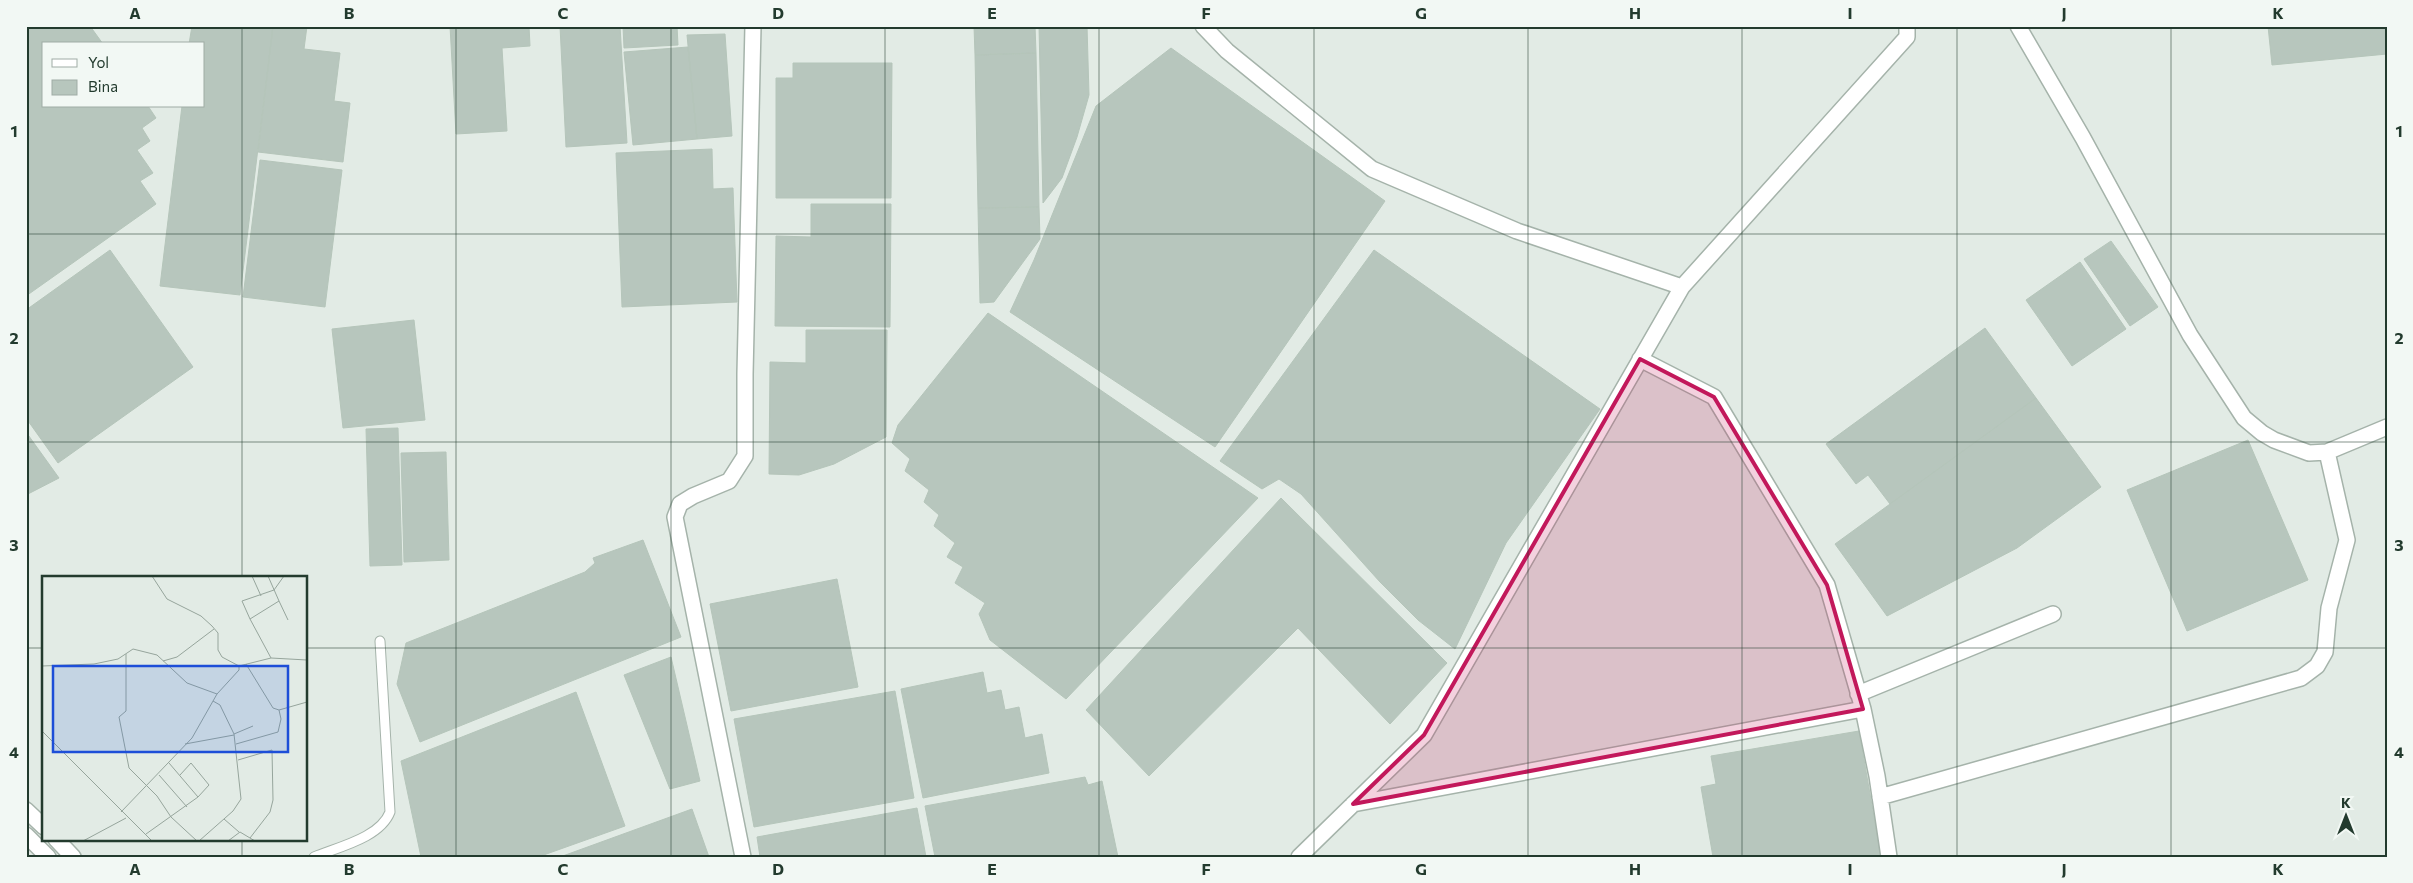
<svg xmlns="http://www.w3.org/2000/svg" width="2413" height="883" font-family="Commissioner,sans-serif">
<rect width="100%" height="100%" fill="#e2ebe5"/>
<path fill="#b7c6bd" stroke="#b5c5ba" d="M26,26H90L103,44H44V106H148L156,118L142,128L150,141L137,150L153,173L140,181L156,204L26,296Z
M192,26H273L240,295L160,286L182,106H204V44H189Z
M273,26H307L304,49L340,53L334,101L350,103L343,162L258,152Z
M529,26L530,46L502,48L507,131L456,134L450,26Z
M560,26H620L627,143L566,147Z
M623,26H677L678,45L624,48Z
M974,26H1035L1036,53L975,55Z
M1039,26H1087L1089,95L1077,137L1062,178L1043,203Z
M2268,26H2387V54L2272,65Z
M725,34L732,136L697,139L687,35Z
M688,47L697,139L633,145L624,52Z
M1171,48L1385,201L1215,447L1010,312L1034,260L1096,106Z
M1036,53L1039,207L978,208L975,55Z
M793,63H892L891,198H776V78H793Z
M712,149L713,189L733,188L737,302L622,307L616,153Z
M260,160L342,170L325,307L243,297Z
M811,204H891L890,327L775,326L776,236L811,237Z
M1039,207L1040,239L994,302L980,303L978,208Z
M2111,241L2158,307L2130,326L2084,259Z
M110,250L193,367L58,463L26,418V310Z
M1374,250L1600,409L1506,543L1455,649L1418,620L1380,582L1301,494L1279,479L1262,489L1220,461Z
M2080,262L2126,329L2072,366L2026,300Z
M988,313L1258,498L1066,699L990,640L979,614L985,603L955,583L963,567L947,557L955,543L934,526L939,515L924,502L929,490L905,471L910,459L892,443L898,425Z
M414,320L425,420L343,428L332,329Z
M1985,328L2036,398L1890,504L1868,475L1856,484L1826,444Z
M806,330H887L886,437L834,464L799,475L769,474L770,362L806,363Z
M2036,398L2101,487L2017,548L1887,616L1835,544Z
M398,428L402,565L370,566L366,429Z
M26,432L59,478L26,495Z
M2248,440L2308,580L2187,631L2127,490Z
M446,452L449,560L404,562L401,453Z
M1281,498L1447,663L1390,724L1298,628L1149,776L1086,710Z
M643,540L681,637L420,742L397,684L406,643L585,572L595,563L593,558Z
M837,579L858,687L731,711L710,604Z
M671,657L700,781L670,789L624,675Z
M983,672L987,693L1001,690L1005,710L1019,707L1025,738L1042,734L1049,773L923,798L901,689Z
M895,691L914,798L754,827L734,719Z
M576,692L625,826L538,857H421L401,761Z
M1859,731L1881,857H1713L1701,787L1716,784L1711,756Z
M1085,777L1088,785L1102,781L1118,857H935L925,806Z
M917,808L926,857H760L757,837Z
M692,809L709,857H560Z"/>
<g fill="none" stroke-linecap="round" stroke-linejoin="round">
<g stroke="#a5b3aa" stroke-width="11">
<path id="service" d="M314,857C338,847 380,838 390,812L380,641"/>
</g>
<g stroke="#a5b3aa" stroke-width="18">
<path id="minor" d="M1203,26L1227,51L1372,169L1517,231L1682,287L1424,735L1299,857
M2018,26L2083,138L2190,335L2244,418L2262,433L2274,440L2309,453L2327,452L2387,427
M1682,287L1907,37V26
M1640,359L1714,397L1827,585L1863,709L1877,776L1889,857
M1858,694L2053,614
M1880,797L2301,678L2317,666L2325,652L2329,608L2347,540L2327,452
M1353,804L1863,709
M743,857L675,517L680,504L693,496L729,481L745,456V374L753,26"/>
</g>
<g stroke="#a5b3aa" stroke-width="18">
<path id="tertiary" d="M26,810L44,827
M26,835L48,857
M56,839L73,857"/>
</g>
<use href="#service" stroke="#fff" stroke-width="9"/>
<use href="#minor" stroke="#fff" stroke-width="15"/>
<use href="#tertiary" stroke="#fff" stroke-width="15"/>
</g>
<path fill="#c2185b" fill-opacity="0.2" stroke="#c2185b" stroke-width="4" stroke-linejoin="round" d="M1640,359L1714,397L1827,585L1863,709L1353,804L1424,735Z"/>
<path fill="none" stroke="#233b2e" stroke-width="1" stroke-opacity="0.55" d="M242,26V577M456,26V857M671,26V857M885,26V857M1099,26V857M1314,26V857M1528,26V857M1742,26V857M1957,26V857M2171,26V857M26,234H2387M26,442H2387M26,648H44M306,648H2387M242,839V857"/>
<g transform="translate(42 576)">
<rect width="265" height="265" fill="#e2ebe5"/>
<path fill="none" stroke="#96a59c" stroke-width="1" d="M110,0L125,23L159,40L170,50L176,57V74L180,81L197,90V94L175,118M210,0L219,20M226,0L237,25L208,43L229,82M237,25L246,44M208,43L200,25L232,14L242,0M84,78V135L77,141L87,192L115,220L129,241L155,265M121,85L135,81L172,53M204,88L231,132L237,134L265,126M0,90L52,88L76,83L91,73L115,79L145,107L175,118L150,162L79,236M197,90L229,82L265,84M0,155L110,265M192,158L211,150M143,168L192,159M194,168L236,156L239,143L237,134M196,184L230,174L231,224L228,236L208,262M117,199L145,231M138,199L149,187L167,209L156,221M182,243L197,256M104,258L156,221L127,187M41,265L84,242M157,265L191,235L199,223L192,158L178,129L171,125M186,265L198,256L213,265"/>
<path fill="#1d4ed8" fill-opacity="0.15" stroke="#1d4ed8" stroke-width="2.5" d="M11,90H246V176H11Z"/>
<rect width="265" height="265" fill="none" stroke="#233b2e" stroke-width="2.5"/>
</g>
<rect width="2413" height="883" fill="none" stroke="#f2f8f4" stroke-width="55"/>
<rect x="42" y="42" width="162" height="65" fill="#f2f8f4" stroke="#9faca5"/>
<rect x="52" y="59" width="25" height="8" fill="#ffffff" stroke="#9faca5"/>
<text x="88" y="68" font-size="15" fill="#233b2e">Yol</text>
<rect x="52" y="80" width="25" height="15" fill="#b7c6bd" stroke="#9faca5"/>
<text x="88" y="92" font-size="15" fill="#233b2e">Bina</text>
<g transform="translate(2346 816)" stroke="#f2f8f4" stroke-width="4" paint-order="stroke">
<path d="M0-4L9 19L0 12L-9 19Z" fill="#233b2e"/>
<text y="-8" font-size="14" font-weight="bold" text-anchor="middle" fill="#233b2e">K</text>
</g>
<rect x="28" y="28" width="2358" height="828" fill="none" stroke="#233b2e" stroke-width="2"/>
<g font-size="16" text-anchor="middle" font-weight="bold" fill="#233b2e">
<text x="135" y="19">A</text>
<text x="349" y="19">B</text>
<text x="563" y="19">C</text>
<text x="778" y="19">D</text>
<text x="992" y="19">E</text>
<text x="1206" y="19">F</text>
<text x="1421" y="19">G</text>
<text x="1635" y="19">H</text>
<text x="1850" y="19">I</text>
<text x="2064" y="19">J</text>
<text x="2278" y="19">K</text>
<text x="14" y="137">1</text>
<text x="2399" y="137">1</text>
<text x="14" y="344">2</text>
<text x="2399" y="344">2</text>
<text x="14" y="551">3</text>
<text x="2399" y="551">3</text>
<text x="14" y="758">4</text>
<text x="2399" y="758">4</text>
<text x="135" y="875">A</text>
<text x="349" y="875">B</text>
<text x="563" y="875">C</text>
<text x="778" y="875">D</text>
<text x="992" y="875">E</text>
<text x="1206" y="875">F</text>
<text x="1421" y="875">G</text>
<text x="1635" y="875">H</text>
<text x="1850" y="875">I</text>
<text x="2064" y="875">J</text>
<text x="2278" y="875">K</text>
</g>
</svg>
